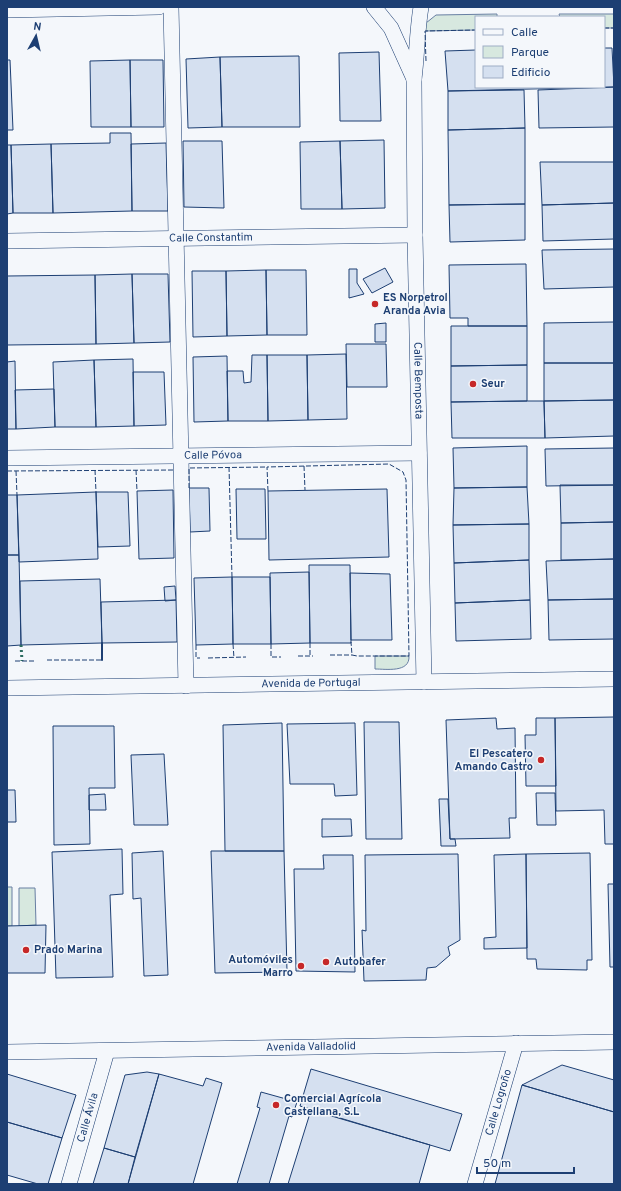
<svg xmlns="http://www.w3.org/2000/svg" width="621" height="1191" font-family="Overpass,sans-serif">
<rect width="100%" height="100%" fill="#f4f7fb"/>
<path fill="#d7e8df" stroke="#687fa3" d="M497,14V17H476V30L425,31L426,23L436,15Z
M559,14H614V28H604V17H560Z
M375,656H409C410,673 386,669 375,669Z
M7,887H12V926H7Z
M19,888H35L36,925L19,926Z"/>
<path fill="#d5e0f0" stroke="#1d3f73" d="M604,48H612L614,87L448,91L445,51L476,50V87H604Z
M379,52L381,121H340L339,53Z
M299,56L300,127H222L220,57Z
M220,57L222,127L188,128L186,59Z
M7,60H10L13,130H7Z
M130,60H163L164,127H131Z
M130,60L131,127H91L90,61Z
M614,87V127L539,128L538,90Z
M524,90L525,128L448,130V91Z
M525,128V204L449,205L448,130Z
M110,133H131L132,211L53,213L51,144L110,143Z
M384,140L385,208L342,209L340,141Z
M183,141H222L224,208L184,207Z
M340,141L342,209H301L300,142Z
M166,143L168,211H132L131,144Z
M51,144L53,213H13L11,145Z
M7,145H11L13,213L7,214Z
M540,162H614V203L542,205Z
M614,203V239L543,241L542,205Z
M525,204V240L450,242L449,205Z
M614,249V287L544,289L542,250Z
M526,264L527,326H468V318H450L449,265Z
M385,268L393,282L372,293L363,279Z
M349,269H357V283L364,294L349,298Z
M266,270H306L307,335H267Z
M266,270L267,335L227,336L226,271Z
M192,271H226L227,336L193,337Z
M132,274H168L170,342L134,343Z
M132,274L134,343L96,344L95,275Z
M95,275L96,344L7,345V276Z
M614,322V363H544V323Z
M386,323V342H375V324Z
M451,326H527V365L451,366Z
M346,344H386L387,387H347Z
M346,354L347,419L308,420L307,355Z
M252,355H267L268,421H228L227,371H243L244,383L251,382Z
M267,355H307L308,420L268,421Z
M227,356L228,421L194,422L193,357Z
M133,359L134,426L96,427L94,360Z
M94,360L96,427H55L53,362Z
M15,361L16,429H7V362Z
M544,363H614V400L544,401Z
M527,365V401L451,402V366Z
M133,372H164L166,425L134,426Z
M54,389L55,427L16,429L15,390Z
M614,400V436L545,438L544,401Z
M527,401H544L545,438H452L451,402Z
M527,446V487L454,488L453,448Z
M614,448V485L546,486L545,449Z
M560,485H614V522L561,523Z
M527,487L529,524L453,525L454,488Z
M189,488H209L210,531L190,532Z
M236,489H265L266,539H237Z
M387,489L389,557L269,560L268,491Z
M173,490L174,558L139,559L137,491Z
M96,492L98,559L19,562L17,495Z
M96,492H128L130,546L98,547Z
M7,495H17L19,555H7Z
M614,522V559L561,560V523Z
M529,524V560L454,563L453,525Z
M7,555H19L21,645L7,646Z
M614,559V599L548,600L546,561Z
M529,560L530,600L455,603L454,563Z
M309,565H350L351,643H310Z
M309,572L310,643L271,644L270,573Z
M350,573L390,574L392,640H351Z
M232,577L233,644L196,645L194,578Z
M232,577H270L271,644H233Z
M100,579L102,643L21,645L20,581Z
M175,586L176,600L165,601L164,587Z
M614,599V639L549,640L548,600Z
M176,600L177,642L102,643L101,602Z
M530,600L531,639L456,641L455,603Z
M614,717V844H605L604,810L556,811L555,718Z
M496,718L497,729L515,728L516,818H509L510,838L450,839L446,720Z
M536,718H555L556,786H526L525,735H536Z
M364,722H399L402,839H366Z
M282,723L284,851H225L223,725Z
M355,723L357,795L335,796L334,784H290L287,724Z
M53,726H114L115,788H89L90,844L54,845Z
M164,754L168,825H134L131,755Z
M7,790H15L16,822H7Z
M536,793H555L556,825H537Z
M105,794L106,810H89V795Z
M439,799H448L450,839H455L456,846H441Z
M322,819H351L352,836L322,837Z
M122,849L123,894L110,895L113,977L56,978L52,852Z
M163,851L168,975L144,976L141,898L133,899L132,853Z
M211,851H284L287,972L215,973Z
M590,853L592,960H587V970L537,969L536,959H527L526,854Z
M458,854L460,940L448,947L450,955L436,967L427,968L426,980L364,981L362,930L366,931L365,855Z
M526,854L527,948L484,949V938L496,937L494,855Z
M323,855H353L355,972L296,971L294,869H324Z
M608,884H614V967H610Z
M46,925L45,973H7V926Z
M562,1065L614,1080V1112L522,1085Z
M311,1069L462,1114L450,1151L300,1106Z
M147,1072L159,1074L135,1157L104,1148L125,1075Z
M7,1074L76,1095L62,1138L7,1122Z
M159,1074L203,1086L206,1078L222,1083L193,1184H128Z
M522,1085L614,1112V1184H495Z
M261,1092L297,1102L292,1117L289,1116L269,1184H237L260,1108L257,1107Z
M311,1110L430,1145L419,1184H288Z
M7,1122L62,1138L48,1184H38L7,1175Z
M104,1148L135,1157L128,1184H93Z"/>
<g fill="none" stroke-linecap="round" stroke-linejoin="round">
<g stroke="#1d3f73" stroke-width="16">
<g id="minor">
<path d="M171,7L186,686"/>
<path d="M374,7L391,28L414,79"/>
<path id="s1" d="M421,7C417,31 417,55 414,79L415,235L424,682"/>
<path d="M7,10L159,7"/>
<path id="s2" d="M7,241L415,235"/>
<path id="s3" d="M7,458L419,453"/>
<path id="s4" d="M7,688L614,679"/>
<path id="s5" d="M7,1052L614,1042"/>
<path id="s6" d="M69,1184L107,1051"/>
<path id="s7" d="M475,1184L516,1043"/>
</g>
</g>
<use href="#minor" stroke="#f4f7fb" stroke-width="15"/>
<path stroke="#2c6c60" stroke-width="3" stroke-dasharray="2 3" stroke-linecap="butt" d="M21,645L22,661"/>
<path stroke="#1d3f73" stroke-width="1" stroke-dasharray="5 2" stroke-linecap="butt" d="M604,28H614
M426,61L425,31L476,30
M304,466L305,490
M229,467L232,577
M95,470L96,492
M136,470L137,491
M7,471L175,470
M16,471L17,495
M189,488V468L267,467
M268,491L267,467L389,464L403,472L406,480L409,656H357L352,655L351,642
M310,643V656
M233,644L234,658
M271,644V657H281
M196,645V658H200
M330,655H352
M298,656H313
M208,658L246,657
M47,660H102
M15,661H34"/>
<path stroke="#1d3f73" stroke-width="2" d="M102,643V660"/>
</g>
<g fill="#c62828" stroke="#f4f7fb" stroke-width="1.5">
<circle cx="375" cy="304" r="4"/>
<circle cx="473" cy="384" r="4"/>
<circle cx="541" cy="760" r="4"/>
<circle cx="26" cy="950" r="4"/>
<circle cx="326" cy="962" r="4"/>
<circle cx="301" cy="966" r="4"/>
<circle cx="276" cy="1105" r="4"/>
</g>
<g text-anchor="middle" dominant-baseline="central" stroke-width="3" stroke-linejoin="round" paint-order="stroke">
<g font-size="11" fill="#1d3f73" stroke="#f4f7fb">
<text stroke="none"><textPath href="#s2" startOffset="204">Calle Constantim</textPath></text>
<text stroke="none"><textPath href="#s1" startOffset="374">Calle Bemposta</textPath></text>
<text stroke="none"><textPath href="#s3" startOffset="206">Calle Póvoa</textPath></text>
<text stroke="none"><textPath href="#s4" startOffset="304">Avenida de Portugal</textPath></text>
<text stroke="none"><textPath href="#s5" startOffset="304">Avenida Valladolid</textPath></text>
<text stroke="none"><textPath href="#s7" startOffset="85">Calle Logroño</textPath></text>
<text stroke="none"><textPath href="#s6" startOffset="69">Calle Ávila</textPath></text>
</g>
<g font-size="11" font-weight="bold" fill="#1d3f73" stroke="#f4f7fb" text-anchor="start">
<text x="383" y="298">ES Norpetrol<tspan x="383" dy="13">Aranda Avia</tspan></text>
<text x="481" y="384">Seur</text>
<text x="533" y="754" text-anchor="end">El Pescatero<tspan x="533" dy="13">Amando Castro</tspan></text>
<text x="34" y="950">Prado Marina</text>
<text x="293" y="960" text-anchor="end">Automóviles<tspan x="293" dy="13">Marro</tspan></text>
<text x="334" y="962">Autobafer</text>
<text x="284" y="1099">Comercial Agrícola<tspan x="284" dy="13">Castellana, S.L</tspan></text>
</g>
</g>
<rect width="621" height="1191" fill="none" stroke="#1d3f73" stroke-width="16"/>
<rect x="475" y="16" width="130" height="72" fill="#f4f7fb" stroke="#9eadc5"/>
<rect x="483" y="29" width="20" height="6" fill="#f4f7fb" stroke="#9eadc5"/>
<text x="511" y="36" font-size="12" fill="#1d3f73">Calle</text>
<rect x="483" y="46" width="20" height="12" fill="#d7e8df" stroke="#9eadc5"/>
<text x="511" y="56" font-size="12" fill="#1d3f73">Parque</text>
<rect x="483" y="66" width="20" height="12" fill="#d5e0f0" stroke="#9eadc5"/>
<text x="511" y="76" font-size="12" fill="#1d3f73">Edificio</text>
<g transform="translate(36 36) rotate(8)" stroke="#f4f7fb" stroke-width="3" paint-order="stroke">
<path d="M0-3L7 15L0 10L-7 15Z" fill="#1d3f73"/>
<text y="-6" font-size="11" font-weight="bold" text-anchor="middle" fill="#1d3f73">N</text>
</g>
<path d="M477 1167v6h97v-6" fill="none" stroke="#1d3f73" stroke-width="2"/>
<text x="483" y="1167" font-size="12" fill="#1d3f73" stroke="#f4f7fb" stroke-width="3" paint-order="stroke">50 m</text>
</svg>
